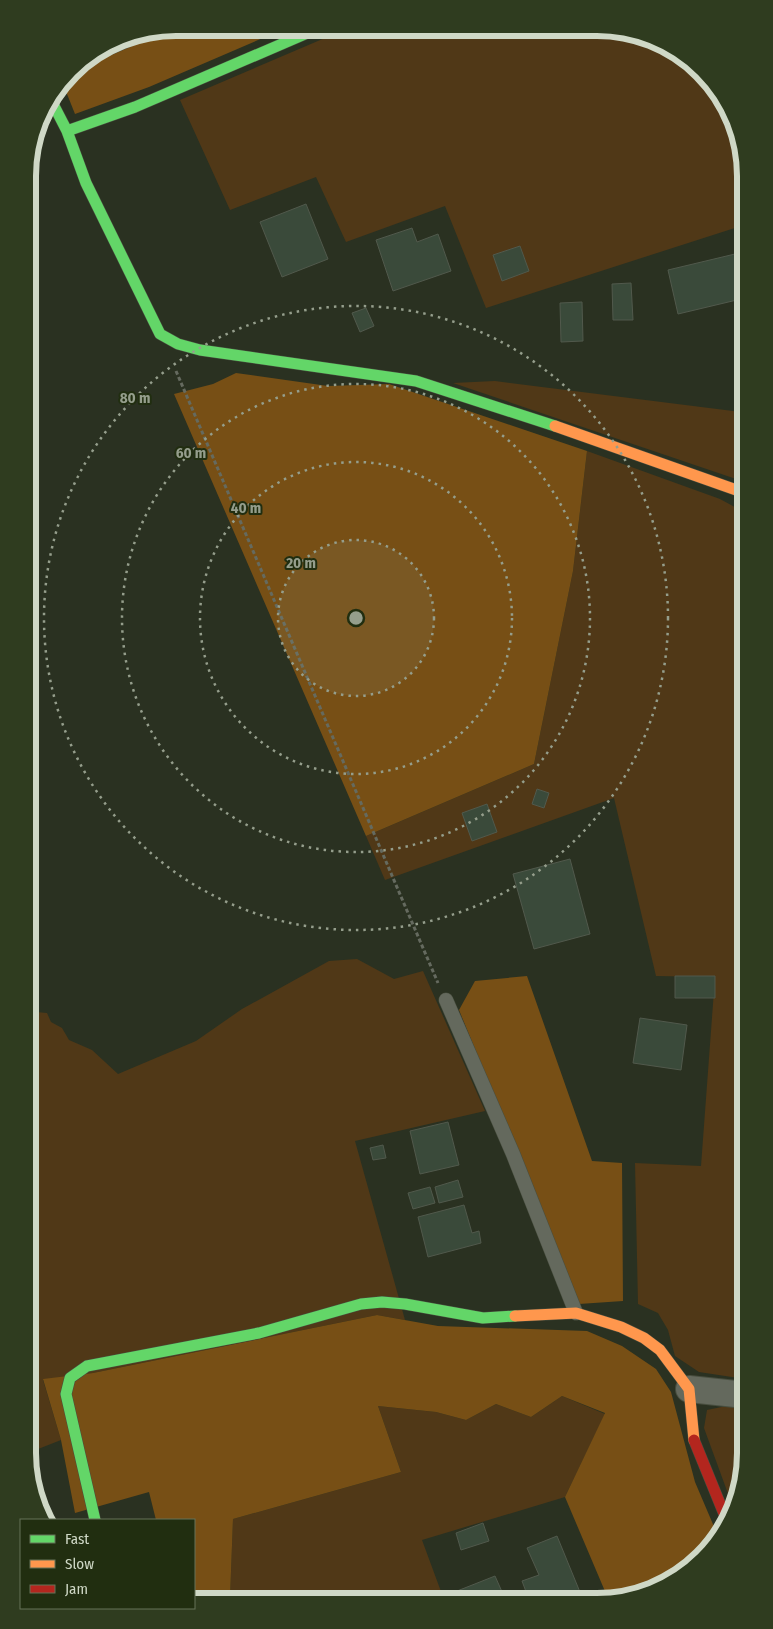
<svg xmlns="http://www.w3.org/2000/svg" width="773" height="1629" font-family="'Fira Sans Condensed',sans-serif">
<rect width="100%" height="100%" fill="#2a3121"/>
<path fill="#503817" d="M346,29L625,30L695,65L725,102L740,138L741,226L486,308L445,206L346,242L316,177L230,210L180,100Z
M495,381L741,412L742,481L453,383Z
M587,451L720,499L742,511L745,1379L699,1372L675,1356L668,1330L658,1313L638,1304L635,1163L701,1166L715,977L656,976L614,798L385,880L366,836L534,764L573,571Z
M357,959L394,979L423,971L485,1111L355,1141L405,1320L377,1315L93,1373L43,1380L61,1440L33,1451L31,1031L36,1012L47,1013L51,1022L62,1028L69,1040L92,1050L118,1074L196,1041L242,1009L329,961Z
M562,1396L605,1414L565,1497L422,1540L443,1597L230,1598L233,1519L401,1472L378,1406L436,1412L466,1420L496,1404L531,1417Z
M736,1404L745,1406V1463L734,1510L704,1428L707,1410Z"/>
<path fill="#774f15" d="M176,28H286L149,87L75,114L63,84L75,68L165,30Z
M236,373L328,386L389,384L587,451L573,571L534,764L366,836L174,394L213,384Z
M527,976L592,1161L622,1163L623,1301L579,1304L459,1010L475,981Z
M377,1315L438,1326L587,1331L622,1346L656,1369L671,1392L695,1482L718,1536L709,1551L679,1577L635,1596H607L565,1497L605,1413L562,1396L531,1417L496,1404L466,1420L436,1412L378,1406L401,1472L233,1519L230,1598H194V1520H156L149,1492L75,1513L61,1440L43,1379L93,1373Z"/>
<path fill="#3a4a3a" stroke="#51594c" d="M306,204L328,259L282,277L260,222Z
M412,228L417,242L438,234L451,271L393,291L376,240Z
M520,246L529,271L502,281L493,255Z
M735,254L741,277V299L678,314L668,270Z
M631,283L633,320H613L612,284Z
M582,302L583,341L561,342L560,303Z
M366,308L374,326L360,332L352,313Z
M537,789L549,793L544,808L532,804Z
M487,804L497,832L472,841L462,813Z
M570,859L590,934L534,949L513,874Z
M675,976H715V998H675Z
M640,1018L687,1025L681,1070L633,1063Z
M448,1122L459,1165L420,1174L410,1131Z
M383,1145L386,1158L373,1160L370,1148Z
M458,1180L463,1197L439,1203L435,1187Z
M430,1187L435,1203L413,1209L408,1193Z
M464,1205L472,1233L479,1231L481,1243L428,1257L418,1217Z
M483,1523L489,1541L461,1550L456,1533Z
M557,1536L582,1597H528L522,1581L539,1575L527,1548Z
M495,1576L503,1594L495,1597H454L452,1593Z"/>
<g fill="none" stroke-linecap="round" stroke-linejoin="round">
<g stroke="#484e3f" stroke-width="15">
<path id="lane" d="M97,53L139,35
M446,1000L513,1154L576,1313"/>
</g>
<g stroke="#484e3f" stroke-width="28">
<path id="street" d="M689,1389L745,1395"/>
</g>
<g stroke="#484e3f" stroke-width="12">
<path id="fast" d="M51,100L67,131L86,183L160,334L178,344L200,350L416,381L555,426
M67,131L135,107L319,28
M95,1520L66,1394L70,1378L87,1366L259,1333L361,1304L382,1302L405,1304L483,1318L515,1316"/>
</g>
<g stroke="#484e3f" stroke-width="12">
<path id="slow" d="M555,426L742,492
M515,1316L576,1313L621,1327L644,1338L660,1350L689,1389L694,1440"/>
</g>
<g stroke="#484e3f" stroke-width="12">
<path id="jam" d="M694,1440L727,1521"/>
</g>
<path stroke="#656a5f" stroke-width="3" stroke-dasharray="4 2.5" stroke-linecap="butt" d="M176,371L438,983"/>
<use href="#lane" stroke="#64695d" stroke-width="14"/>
<use href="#street" stroke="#64695d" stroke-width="26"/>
<use href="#fast" stroke="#63d668" stroke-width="11"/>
<use href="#slow" stroke="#ff974d" stroke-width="11"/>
<use href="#jam" stroke="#b3261e" stroke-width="11"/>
</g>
<circle cx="356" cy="618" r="78" fill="#959e8c" fill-opacity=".12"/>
<g fill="none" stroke="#959e8c" stroke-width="2.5" stroke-dasharray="2.5 5">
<circle cx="356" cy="618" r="78"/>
<circle cx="356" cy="618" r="156"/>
<circle cx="356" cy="618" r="234"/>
<circle cx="356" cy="618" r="312"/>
</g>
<path d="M0 0H773V1629H0ZM176 36H597A140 140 0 0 1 737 176V1453A140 140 0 0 1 597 1593H176A140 140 0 0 1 36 1453V176A140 140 0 0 1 176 36Z" fill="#2f3c1f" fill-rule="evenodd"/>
<path fill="none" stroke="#cfd8c6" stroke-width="6" d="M176 36H597A140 140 0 0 1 737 176V1453A140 140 0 0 1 597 1593H176A140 140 0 0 1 36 1453V176A140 140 0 0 1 176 36Z"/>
<circle cx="356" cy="618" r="8" fill="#959e8c" stroke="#212e10" stroke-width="2.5"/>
<g font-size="15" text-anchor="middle" font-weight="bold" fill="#959e8c" stroke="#212e10" stroke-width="4" stroke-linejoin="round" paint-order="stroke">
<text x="135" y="403">80 m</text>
<text x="191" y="458">60 m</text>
<text x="246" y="513">40 m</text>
<text x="301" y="568">20 m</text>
</g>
<rect x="20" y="1519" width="175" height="90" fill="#212e10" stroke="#677259"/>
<rect x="30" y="1535" width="25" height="8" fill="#63d668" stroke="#677259"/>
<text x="65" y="1544" font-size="15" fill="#cfd8c6">Fast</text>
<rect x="30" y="1560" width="25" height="8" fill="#ff974d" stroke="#677259"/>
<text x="65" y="1569" font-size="15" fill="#cfd8c6">Slow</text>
<rect x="30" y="1585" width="25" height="8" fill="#b3261e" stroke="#677259"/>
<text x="65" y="1594" font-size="15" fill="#cfd8c6">Jam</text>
</svg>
